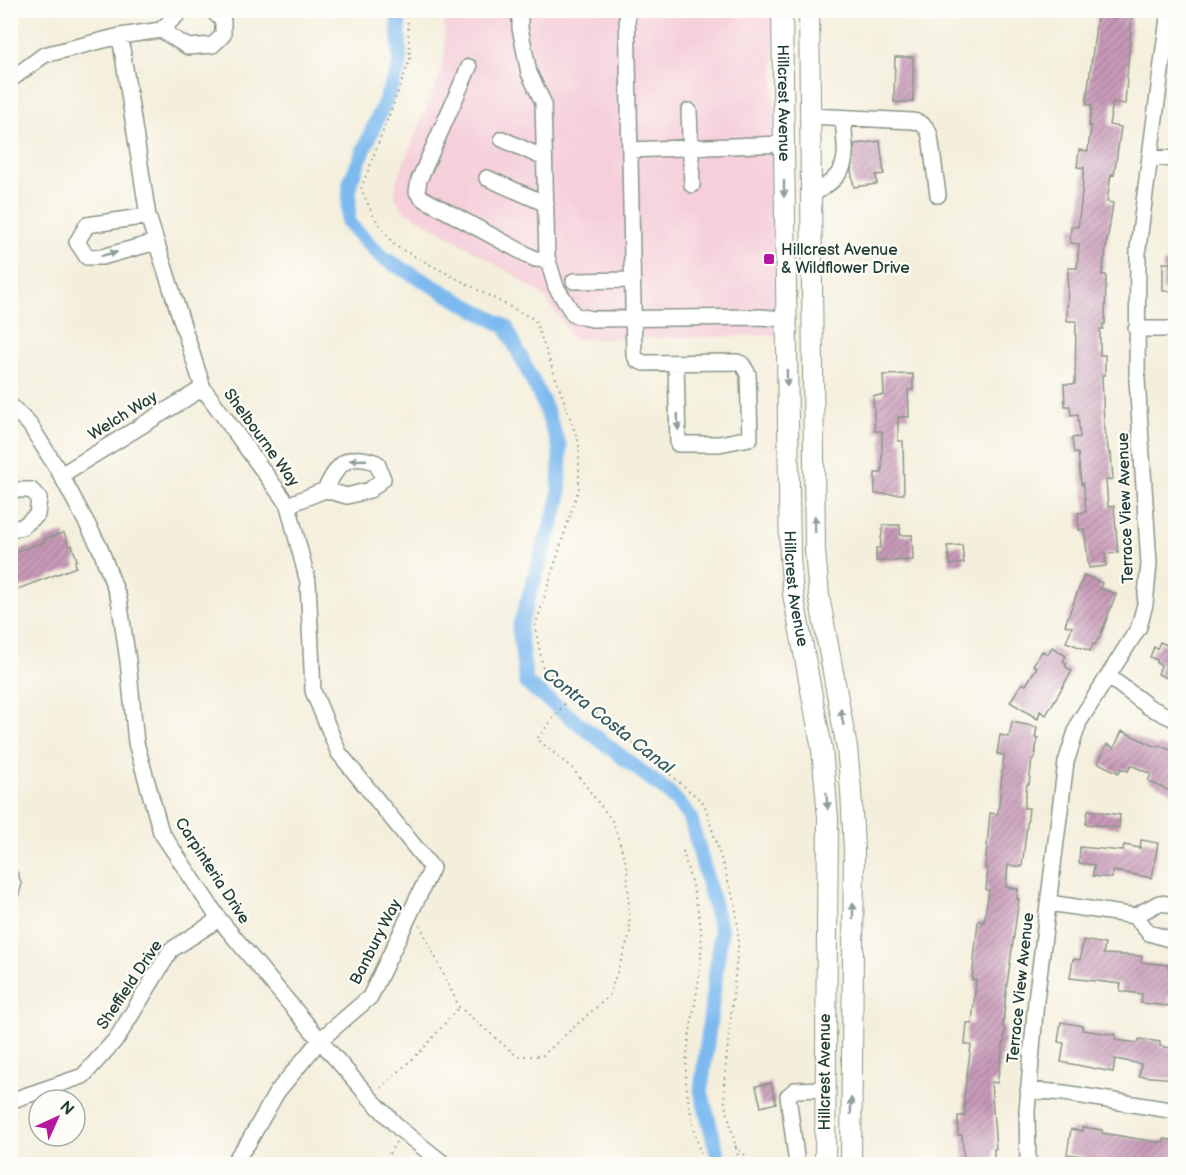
<svg xmlns="http://www.w3.org/2000/svg" width="1186" height="1175" font-family="'Balsamiq Sans',sans-serif">
<defs>
<pattern id="building-hatch" width="6" height="6" patternUnits="userSpaceOnUse" patternTransform="scale(1.5)"><rect width="6" height="6" fill="#c89ab8"/><path d="M-1 1l2-2M0 6l6-6M5 7l2-2" fill="none" stroke="#a27f96"/></pattern>
</defs>
<rect width="100%" height="100%" fill="#fdfcf7"/>
<filter id="ink" filterUnits="userSpaceOnUse"><feTurbulence type="fractalNoise" baseFrequency=".0167" numOctaves="2"/><feDisplacementMap in="SourceGraphic" scale="12" xChannelSelector="R" yChannelSelector="G"/><feConvolveMatrix kernelMatrix="1 2 1 2 8 2 1 2 1" color-interpolation-filters="sRGB"/></filter>
<filter id="wash" filterUnits="userSpaceOnUse"><feTurbulence type="fractalNoise" baseFrequency=".008" numOctaves="4" result="noise"/><feDisplacementMap in="SourceGraphic" scale="24" xChannelSelector="R" yChannelSelector="G"/><feGaussianBlur stdDeviation="1.35" result="paint"/><feColorMatrix in="noise" values="0 0 0 0 0 0 0 0 0 0 0 0 0 0 0 0 0 1.4 0 .05"/><feComposite in="paint" operator="in"/></filter>
<g filter="url(#wash)">
<rect width="100%" height="100%" fill="#f4efdc"/>
<path fill="#f5cfda" d="M444,11H774L777,335L573,340L546,298L514,275L404,210L395,198L396,181L440,76L445,50Z"/>
<g fill="none" stroke-linecap="round" stroke-linejoin="round">
<path stroke="#7cb9ef" stroke-width="15" d="M398,10L400,66L350,182L348,223L383,258L506,327L543,402L560,448L559,500L519,628L526,683L669,793L690,816L721,931L701,1091L720,1164"/>
</g>
<g id="blocks">
<path fill="url(#building-hatch)" d="M1098,10H1132L1125,104L1113,102L1109,125L1121,127L1114,175L1111,174L1107,202L1113,203L1102,275H1106L1105,324H1103V329H1100V355H1105V375H1102L1104,423L1109,454L1111,453L1113,479L1106,480L1108,507L1114,506L1118,553L1105,554L1106,566L1089,568L1084,529L1079,530L1078,513L1086,512L1084,490L1083,483L1081,484L1078,453H1074L1072,438L1080,437L1078,414L1071,415L1070,406H1065L1064,384H1075L1076,321H1067L1068,268H1077L1079,244L1070,243L1071,226L1078,227L1081,203L1084,168L1077,167L1079,150L1088,151L1091,126H1089L1092,105L1086,104Z
M895,57H913V102H894Z
M880,141L884,174L876,175L877,184L854,187L851,170L855,144Z
M1163,263H1176L1174,291H1163Z
M913,374V390H908L909,417H898V441H903L904,494H875V473H882V431H875L873,396L884,395L883,375Z
M883,525H900V535H912L913,560L876,561V548H880Z
M64,533L69,546L72,545L77,560L75,561L76,567L10,592V553L45,542L44,539Z
M962,545L964,563L950,565L947,546Z
M1084,575L1102,583L1100,588L1116,594L1099,639L1098,638L1095,645L1093,644L1090,651L1066,642L1072,627L1065,625Z
M1160,642L1176,649V682L1158,674L1161,665L1156,663L1157,660L1150,657L1154,647L1157,649Z
M1052,647L1066,656L1063,661L1067,663L1065,666L1072,671L1046,715L1040,711L1038,719L1010,702L1022,683L1026,685L1037,667L1033,665L1042,651L1048,654Z
M1012,722L1037,727L1035,738H1038L1034,759H1032L1029,784H1027L1024,808H1029L1022,867L1008,865L1006,887L1018,889L1017,899H1019L1006,992L1003,1027L1005,1028L1004,1040L997,1083L991,1082L996,1149H994V1158L983,1159L984,1164H966L964,1163L962,1135H958V1116H965L964,1097L971,1045L965,1044L967,1023L972,1024L976,980H972L978,921L984,922L989,890H986L988,868H985L990,813L998,814L1004,755L997,754L1000,735L1009,737Z
M1122,731L1157,747L1158,745L1176,752V794L1148,781L1151,774L1131,765L1128,771L1121,768L1119,773L1098,763L1107,744L1114,748Z
M1088,810L1120,815L1119,828L1086,824Z
M1141,840L1158,843L1152,878L1113,871L1112,878L1093,876L1094,865L1079,863L1080,847L1123,851L1124,845L1140,848Z
M1083,940L1105,944L1103,954L1142,956L1141,962L1168,965V968L1175,969L1172,995L1170,994L1168,1006L1141,1003L1142,994L1120,991L1121,984L1070,978L1073,959L1080,960Z
M1061,1022L1083,1026L1082,1030L1116,1035L1115,1040L1138,1043L1139,1039L1160,1042V1046L1176,1049V1079L1139,1076L1141,1064L1115,1059L1113,1072L1061,1062L1064,1043L1058,1042Z
M771,1083L776,1103L761,1107L756,1086Z
M1082,1127L1102,1130V1133L1157,1142L1164,1141V1139L1176,1141V1164L1081,1163L1082,1156L1067,1154L1071,1129L1082,1131Z"/>
</g>
</g>
<g filter="url(#ink)">
<use href="#blocks" fill-opacity="0" stroke="#8a9688" stroke-width="1.5"/>
<g fill="none" stroke-linecap="round" stroke-linejoin="round">
<g stroke="#8a9688" stroke-width="18">
<path id="minor" d="M520,10V28L529,73L543,102L547,257L556,287L574,315L592,319L760,317L786,319
M627,10L634,354L637,360L644,363L737,362L742,364L748,374L750,438L719,444H678L676,363
M161,30L188,47L213,45L223,35V21L212,10
M120,36L148,216L203,388L288,505L308,582L313,691L339,753L432,868L370,997L320,1040L277,1092L248,1143L232,1164
M469,67L419,180L417,192L422,198L535,259L548,260
M10,80L44,55L120,36L161,30L180,12L183,10
M689,111L692,185
M810,116L913,121C922,123 927,126 930,136L938,195
M502,139L544,158
M630,150L784,144
M1150,157L1176,159
M487,178L546,204
M811,195C852,172 846,160 843,118
M148,216L87,225L77,242L87,257H102L156,242
M574,281L632,280
M1136,329H1176
M10,405L30,425L61,475L100,548L119,599L128,661L136,743L161,832L219,919L330,1052L370,1098L401,1130L444,1164
M61,475L203,388
M10,490H31L39,498L37,515L22,527L10,529
M288,505L325,490L347,496L370,490L383,479L377,463C347,451 338,464 325,490
M1108,676L1149,707L1176,720
M10,876L13,885L10,896
M1049,903L1135,916L1159,903L1176,905
M1135,916L1149,933L1176,941
M1028,1090L1064,1093L1176,1111
M10,1101L83,1076L117,1038L171,950L219,919
M797,1164L788,1096L795,1090L825,1089
M1028,1164L1027,1111L1036,1000L1066,762L1079,722L1139,627L1145,604L1149,564L1137,379L1138,248L1169,10"/>
</g>
<g stroke="#8a9688" stroke-width="22">
<g id="major">
<path id="s1" d="M782,10L790,558L793,594L822,749L828,818L825,1164"/>
<path d="M809,10L815,550L819,596L847,748L851,790L854,850L851,1164"/>
</g>
</g>
<path stroke="#8a9688" stroke-width="2" stroke-dasharray="1.5 4.5" stroke-linecap="butt" d="M407,10L410,60L361,189L374,217L395,246L535,320L579,443V487L535,627L543,668L704,803L735,904L738,927V947L724,1083L725,1103L740,1164
M683,851C689,877 699,905 701,932C704,978 688,1024 686,1069C684,1094 697,1139 703,1164
M420,925L459,1007L517,1056H542L609,996L630,934L627,866L613,822L573,769L537,739L573,693
M381,1088L422,1050L459,1007
M735,1146L747,1157L750,1164
M383,1164L396,1142"/>
<use href="#minor" stroke="#fff" stroke-width="15"/>
<use href="#major" stroke="#fff" stroke-width="20"/>
</g>
<defs><path id="oneway-solid" d="M-6-.8H1V-3.2L6.5 0L1 3.2V.8H-6Z" transform="scale(1.5)"/></defs>
<g fill="#8f9e9a">
<use href="#oneway-solid" transform="translate(784 189) rotate(90)"/>
<use href="#oneway-solid" transform="translate(109 254) rotate(-13)"/>
<use href="#oneway-solid" transform="translate(787 378) rotate(89)"/>
<use href="#oneway-solid" transform="translate(678 422) rotate(88)"/>
<use href="#oneway-solid" transform="translate(358 460) rotate(178)"/>
<use href="#oneway-solid" transform="translate(815 524) rotate(-91)"/>
<use href="#oneway-solid" transform="translate(842 717) rotate(-100)"/>
<use href="#oneway-solid" transform="translate(827 801) rotate(84)"/>
<use href="#oneway-solid" transform="translate(853 911) rotate(-89)"/>
<use href="#oneway-solid" transform="translate(851 1106) rotate(-89)"/>
</g>
</g>
<rect fill="#b5179e" stroke="#fdfcf7" stroke-width="2" x="763" y="253" width="12" height="12" rx="3"/>
<g text-anchor="middle" dominant-baseline="central" stroke-width="4.5" stroke-linejoin="round" paint-order="stroke">
<g font-size="16" fill="#1f3d34" stroke="#fdfcf7">
<text stroke="none"><textPath href="#s1" startOffset="93">Hillcrest Avenue</textPath></text>
<text transform="translate(123 416) rotate(-32)">Welch Way</text>
<text transform="translate(261 438) rotate(54)">Shelbourne Way</text>
<text transform="translate(1126 508) rotate(-92)">Terrace View Avenue</text>
<text stroke="none"><textPath href="#s1" startOffset="579">Hillcrest Avenue</textPath></text>
<text transform="translate(212 871) rotate(57)">Carpinteria Drive</text>
<text transform="translate(376 942) rotate(-63)">Banbury Way</text>
<text transform="translate(130 985) rotate(-56)">Sheffield Drive</text>
<text transform="translate(1021 988) rotate(-84)">Terrace View Avenue</text>
<text transform="translate(825 1072) rotate(-90)">Hillcrest Avenue</text>
</g>
<g font-size="16" fill="#1f3d34" stroke="#fdfcf7" text-anchor="start">
<text x="781" y="250">Hillcrest Avenue<tspan x="781" dy="18">&amp; Wildflower Drive</tspan></text>
</g>
<g font-size="18" font-style="italic" fill="#365c63" stroke="#fdfcf7">
<text transform="translate(608 721) rotate(38)">Contra Costa Canal</text>
</g>
</g>
<rect width="1186" height="1175" fill="none" stroke="#fdfcf7" stroke-width="36"/>
<g transform="translate(57 1118) rotate(45)"><circle r="28" fill="#fdfcf7" stroke="#a4b0a9" stroke-width="1.5"/>
<path d="M0-4.5L10 22L0 15L-10 22Z" fill="#b5179e"/>
<text y="-9" font-size="16" font-weight="bold" text-anchor="middle" fill="#1f3d34">N</text>
</g>
</svg>
